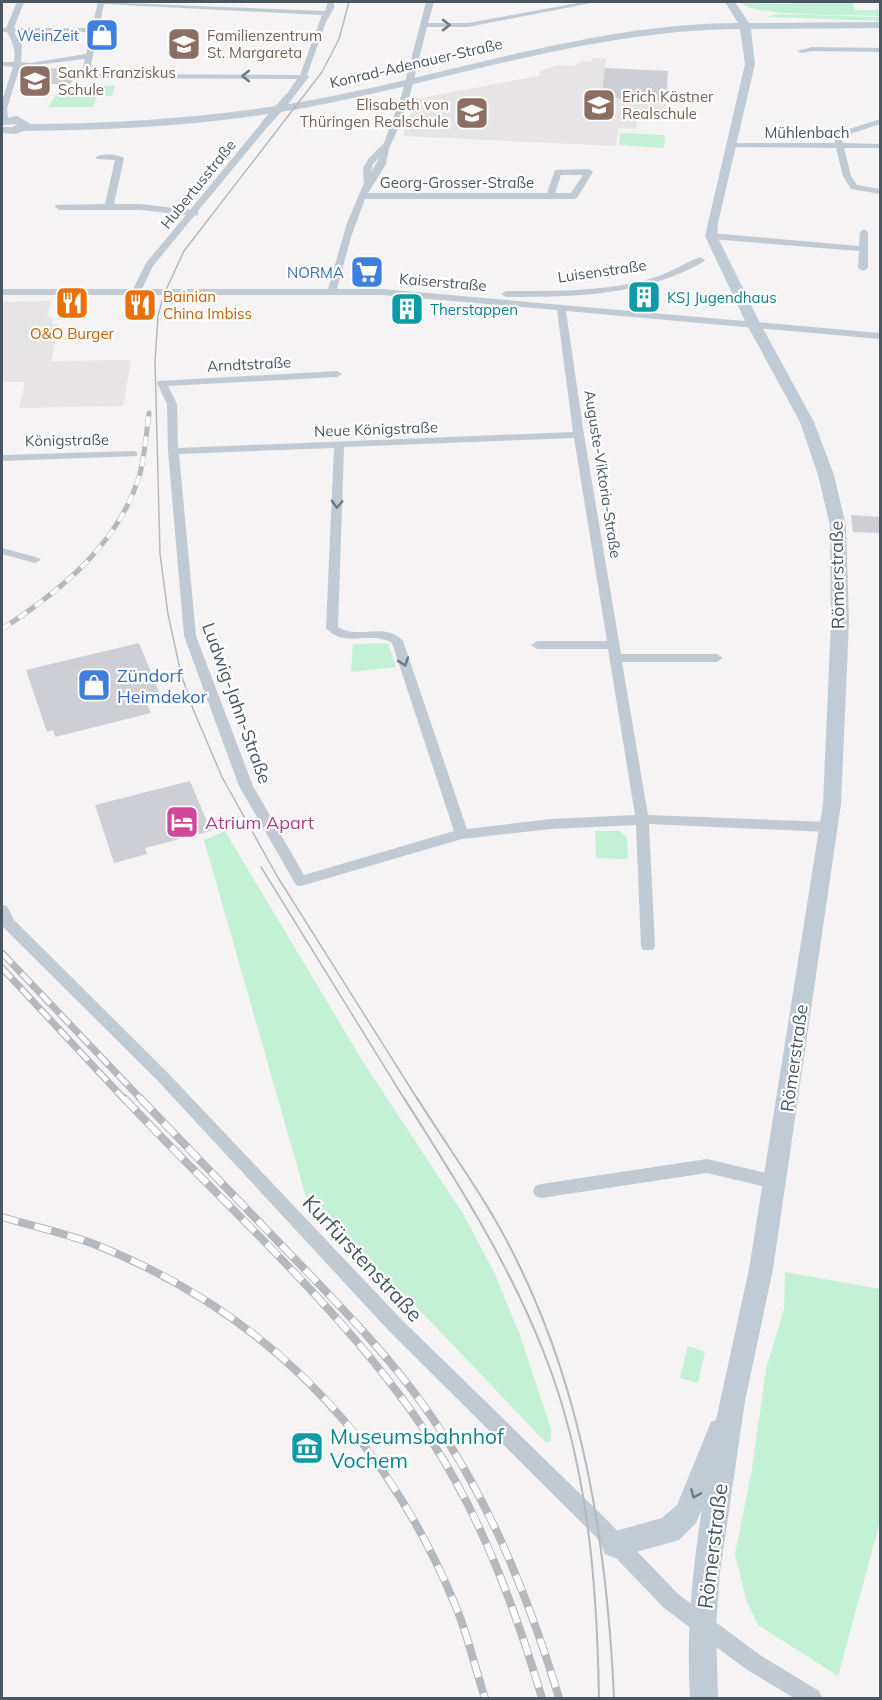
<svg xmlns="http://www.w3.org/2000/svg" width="882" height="1700" font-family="Mulish,sans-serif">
<rect width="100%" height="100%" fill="#f5f3f3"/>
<path fill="#e6e4e5" d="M593,58L606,59L601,97L666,101L665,111L638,110L636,129L618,128L616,146L403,136L416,99L538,76L540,71L559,65L573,66L582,61L592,62Z
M51,301L47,316L53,317L52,324H59L51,361L131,360L123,406L19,408L25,382H2V302Z"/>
<path fill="#c3f1d5" d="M792,2H853L855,10H880V16C859,15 753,17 742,3L792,4Z
M776,14L880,17V21L768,17Z
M68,85L115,86L112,96H97L93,107H48L58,92H66Z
M620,133L665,135L664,148L619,145Z
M388,643L396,667L351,672L353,644Z
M225,831L360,1057L463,1214L495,1274L521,1338L551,1429V1441L546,1443L436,1327L306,1197L204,840Z
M595,831H619L627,837L628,859L596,858Z
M785,1272L880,1289V1522L838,1676L758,1625L747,1602L735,1554L751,1475L766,1369L784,1309Z
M688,1346L705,1352L698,1383L680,1378Z"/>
<path fill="#cdcfd5" d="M77,68L71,84H51L49,89L25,88L34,69Z
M605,68L668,71L666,101L601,97Z
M851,515L880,517V533L853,532Z
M139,643L160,694L145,698L151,713L55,737L53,730L47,732L26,670Z
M190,781L211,831L145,848L147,854L114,863L95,805Z"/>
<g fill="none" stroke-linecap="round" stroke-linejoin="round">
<path fill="#c1cad2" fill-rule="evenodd" d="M17,2H24L14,28H92L98,2L325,11L328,2H334V8L326,22L307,75L309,77L291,100L284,98L297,79L85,78L81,76L85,59L20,67L7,108L8,121L4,123H2V101L13,67L2,66V62H14C16,50 13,43 7,32H2V28H6ZM104,4L322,15L300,75L89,74ZM14,32H91L86,54L30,63L21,62L22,45Z
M426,2H434L428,23H468L583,2H596L468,27H427L415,75L411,77L407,75Z
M812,47L880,48V52L812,51L801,53L797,51Z
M406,92L410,94L400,125L389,148L386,164L368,193H547L555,170L589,169L593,172L577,198L574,199H365L351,237L337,289H382L880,333V339L566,311L584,435L621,654H717L723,658L717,662H622L648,815L828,822L835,827L828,832L649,824L655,946L653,950H643L641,946L636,825L551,829L462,839L301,886L296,885L239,786L184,636L168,451L167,404L157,383L158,381L337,371L342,374L337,377L168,386L177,404L178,448L573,432L557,310L382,295H2V289H133L146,263L186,215L141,210H59L55,207L56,205L105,204L115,160L97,159L96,157C102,153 118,154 124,158L114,204H141L190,210L263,121H266L270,123L269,125L198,211V215L194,216L153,266L142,289H328L347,223L364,183L363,168L369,158L384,143L402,94ZM380,157L371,172L373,164ZM561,175H583L571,193H555ZM574,438L607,641H537L531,645L537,649H608L635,815L551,819L467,829L403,641C385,621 357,640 338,627L344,447ZM334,448L326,628C344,649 372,630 392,643L454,831L304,875L253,786L196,636L179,454Z
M880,119V124L841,137L843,143L880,144V148H844L851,176L857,185L880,189V194L851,189L843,176L836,148L733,147L729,145L733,143H835L834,134Z
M864,229L868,232V268L863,271L858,268L859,251L711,239L707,236L711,233L859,246L860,232Z
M700,257L705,260L703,262C643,296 574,297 506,297L501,294L506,291C555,291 606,292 653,278C670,273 684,263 700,257Z
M133,451L137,452V456L2,461V455Z
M2,548L39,558L41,560L35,563L2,554Z
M2,905L7,906L14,920L167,1072L401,1319L607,1520L678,1594L760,1655L819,1691L822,1698H794L746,1669L664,1608L593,1534L389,1331L157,1080L3,927Z
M707,1159L775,1175L781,1177L783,1182L781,1187L775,1189L707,1173L541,1198L535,1196L533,1191L535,1186L541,1184Z"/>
<path fill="#c1cbd6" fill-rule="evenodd" d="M725,2H735L749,23L880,22V28L751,29L755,64L718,223L717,236L761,325L814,422L834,475L846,526L849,621L841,804L773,1269L745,1401L720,1572L716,1627L718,1698H690C686,1634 692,1573 702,1509L696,1523L679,1540L615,1558L605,1554L601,1544L605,1534L662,1518L677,1505L711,1422L716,1420L749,1269L823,804L831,621L830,526L818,475L800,422L747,325L705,236L745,64L740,29C600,30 470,74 334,102C231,124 128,130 23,131L16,134L2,133V127H13L17,124L2,125V119L17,116L31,124C133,123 232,116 333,96C469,69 597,24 738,23Z"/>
<path stroke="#b5b8bd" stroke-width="1.5" d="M349,2L339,39L322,72L184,251L164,294L158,316L155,361L160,554L168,614L181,674L193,709L222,777L277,876L418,1100
M261,867L405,1100"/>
<path stroke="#b5b8bd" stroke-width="2" d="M404,1098C456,1180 509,1263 544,1353C588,1463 597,1582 599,1698
M417,1098C450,1151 488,1201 515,1257C584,1394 607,1546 614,1698"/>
<g stroke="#b5b8bd" stroke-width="5">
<path id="rail-far2" d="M2,629C60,591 117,546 139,477C145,457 146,434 149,413"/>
</g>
<g stroke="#b5b8bd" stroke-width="7">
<path id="rail-far1" d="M2,953L142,1100
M2,968L125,1100"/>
</g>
<g stroke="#b5b8bd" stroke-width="8">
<path id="rail" d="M124,1098C225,1206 350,1315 431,1440C482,1519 515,1608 542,1698
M140,1098C190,1150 239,1201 289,1253C336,1302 384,1350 424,1406C487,1494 528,1595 559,1698
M2,1217C32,1226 64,1233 94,1244C267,1313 385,1435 456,1607C468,1636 475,1668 485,1698"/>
</g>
<use href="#rail-far2" stroke="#fff" stroke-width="4" stroke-dasharray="10" stroke-linecap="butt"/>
<use href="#rail-far1" stroke="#fff" stroke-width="4.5" stroke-dasharray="14" stroke-linecap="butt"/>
<use href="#rail" stroke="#fff" stroke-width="6" stroke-dasharray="17" stroke-linecap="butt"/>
<path stroke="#c1cad2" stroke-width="8" d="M406,94L411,75
M266,123L288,98"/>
</g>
<defs><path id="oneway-chevron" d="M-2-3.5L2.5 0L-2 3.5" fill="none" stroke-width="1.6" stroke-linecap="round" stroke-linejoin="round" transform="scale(1.5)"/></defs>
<g stroke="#6e7983">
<use href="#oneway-chevron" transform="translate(446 25)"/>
<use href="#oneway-chevron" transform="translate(246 76) rotate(-180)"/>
<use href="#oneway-chevron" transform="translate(337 504) rotate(92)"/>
<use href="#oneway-chevron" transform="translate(404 662) rotate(71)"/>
</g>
<use stroke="#6e7984" href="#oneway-chevron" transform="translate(695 1494) rotate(112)"/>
<defs>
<g id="shop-square" transform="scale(1.725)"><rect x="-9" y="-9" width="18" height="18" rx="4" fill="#3f7fe0" stroke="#fff"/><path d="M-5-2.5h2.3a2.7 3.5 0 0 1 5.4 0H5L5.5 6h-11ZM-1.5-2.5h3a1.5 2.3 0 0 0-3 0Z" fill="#fff"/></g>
<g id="school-square" transform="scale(1.725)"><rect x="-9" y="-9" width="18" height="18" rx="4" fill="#8d6e63" stroke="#fff"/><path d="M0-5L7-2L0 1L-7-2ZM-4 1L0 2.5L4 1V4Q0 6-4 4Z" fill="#fff"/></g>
<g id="supermarket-square" transform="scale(1.725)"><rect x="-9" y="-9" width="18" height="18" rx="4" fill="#3f7fe0" stroke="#fff"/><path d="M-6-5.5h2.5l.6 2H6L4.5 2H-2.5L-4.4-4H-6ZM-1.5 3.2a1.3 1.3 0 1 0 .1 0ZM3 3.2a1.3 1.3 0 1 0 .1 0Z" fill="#fff"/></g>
<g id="building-square" transform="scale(1.725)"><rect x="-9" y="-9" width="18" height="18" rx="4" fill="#0f9aa8" stroke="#fff"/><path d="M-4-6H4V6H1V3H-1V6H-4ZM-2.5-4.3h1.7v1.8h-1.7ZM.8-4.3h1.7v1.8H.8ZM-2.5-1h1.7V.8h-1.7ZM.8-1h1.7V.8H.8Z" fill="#fff"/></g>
<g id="restaurant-square" transform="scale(1.725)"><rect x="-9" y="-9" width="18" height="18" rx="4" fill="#e8710a" stroke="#fff"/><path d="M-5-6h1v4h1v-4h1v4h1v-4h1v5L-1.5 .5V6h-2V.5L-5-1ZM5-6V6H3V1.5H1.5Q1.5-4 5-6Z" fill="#fff"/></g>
<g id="hotel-square" transform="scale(1.725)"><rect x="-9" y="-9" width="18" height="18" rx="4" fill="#d1479c" stroke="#fff"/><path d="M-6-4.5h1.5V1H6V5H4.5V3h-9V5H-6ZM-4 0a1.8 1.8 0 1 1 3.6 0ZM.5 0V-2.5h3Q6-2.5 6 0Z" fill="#fff"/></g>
<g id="museum-square" transform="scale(1.725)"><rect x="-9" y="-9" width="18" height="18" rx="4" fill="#0f9aa8" stroke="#fff"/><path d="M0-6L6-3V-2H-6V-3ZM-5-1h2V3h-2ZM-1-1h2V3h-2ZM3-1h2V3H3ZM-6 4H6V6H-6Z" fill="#fff"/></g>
</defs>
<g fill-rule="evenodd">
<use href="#shop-square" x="102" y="35"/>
<use href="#school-square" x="184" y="44"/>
<use href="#school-square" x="35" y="81"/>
<use href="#school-square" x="599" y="105"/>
<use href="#school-square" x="472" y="113"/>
<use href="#supermarket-square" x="367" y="272"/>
<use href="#building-square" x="644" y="297"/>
<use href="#restaurant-square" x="72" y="303"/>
<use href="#restaurant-square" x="140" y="305"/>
<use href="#building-square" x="407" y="309"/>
<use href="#shop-square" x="94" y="685"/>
<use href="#hotel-square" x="182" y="822"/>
<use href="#museum-square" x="307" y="1448"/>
</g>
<g text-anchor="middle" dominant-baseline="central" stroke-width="4.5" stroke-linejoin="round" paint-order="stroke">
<g font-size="15" fill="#366cbe" stroke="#fff" text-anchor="end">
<text x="79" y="35">WeinZeit</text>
<text x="344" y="272">NORMA</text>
</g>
<g font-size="15" fill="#785e54" stroke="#fff" text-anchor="start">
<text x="207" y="35">Familienzentrum<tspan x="207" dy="17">St. Margareta</tspan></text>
<text x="58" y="72">Sankt Franziskus<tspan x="58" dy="17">Schule</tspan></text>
<text x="622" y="96">Erich Kästner<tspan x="622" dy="17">Realschule</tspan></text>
<text x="449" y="104" text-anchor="end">Elisabeth von<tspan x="449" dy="17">Thüringen Realschule</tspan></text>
</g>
<g font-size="15" fill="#4a5661" stroke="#fff">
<text transform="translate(416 63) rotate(-13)">Konrad-Adenauer-Straße</text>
<text x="807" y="132">Mühlenbach</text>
<text x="457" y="182">Georg-Grosser-Straße</text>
<text transform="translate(198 184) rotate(-51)">Hubertusstraße</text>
<text transform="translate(602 271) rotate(-8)">Luisenstraße</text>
<text transform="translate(443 282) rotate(5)">Kaiserstraße</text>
<text transform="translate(249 364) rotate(-3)">Arndtstraße</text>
<text transform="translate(376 429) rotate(-2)">Neue Königstraße</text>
<text transform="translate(67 440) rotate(-1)">Königstraße</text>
<text transform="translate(603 474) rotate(81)">Auguste-Viktoria-Straße</text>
</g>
<g font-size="15" fill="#c56008" stroke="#fff" text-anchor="start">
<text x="163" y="296">Bainian<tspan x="163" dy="17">China Imbiss</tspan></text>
<text x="72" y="333" text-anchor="middle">O&amp;O Burger</text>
</g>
<g font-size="15" fill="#0d838f" stroke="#fff" text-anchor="start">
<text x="667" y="297">KSJ Jugendhaus</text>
<text x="430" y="309">Therstappen</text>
</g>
<g font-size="18" fill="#4a5661" stroke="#fff">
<text transform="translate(837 575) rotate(-91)">Römerstraße</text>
<text transform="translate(237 703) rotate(70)">Ludwig-Jahn-Straße</text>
<text transform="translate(794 1058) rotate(-82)">Römerstraße</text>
</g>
<g font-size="18" fill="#366cbe" stroke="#fff" text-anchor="start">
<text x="117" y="675">Zündorf<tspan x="117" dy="21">Heimdekor</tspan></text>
</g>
<g font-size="18" fill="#b23c85" stroke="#fff" text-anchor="start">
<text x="205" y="822">Atrium Apart</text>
</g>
<g font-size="21" fill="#4a5661" stroke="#fff">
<text transform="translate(363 1258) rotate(47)">Kurfürstenstraße</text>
<text transform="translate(712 1546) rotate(-83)">Römerstraße</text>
</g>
<g font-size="21" fill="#0d838f" stroke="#fff" text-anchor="start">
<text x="330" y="1436">Museumsbahnhof<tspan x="330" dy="24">Vochem</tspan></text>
</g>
</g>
<rect width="882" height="1700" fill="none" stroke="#4a5661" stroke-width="6"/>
</svg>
